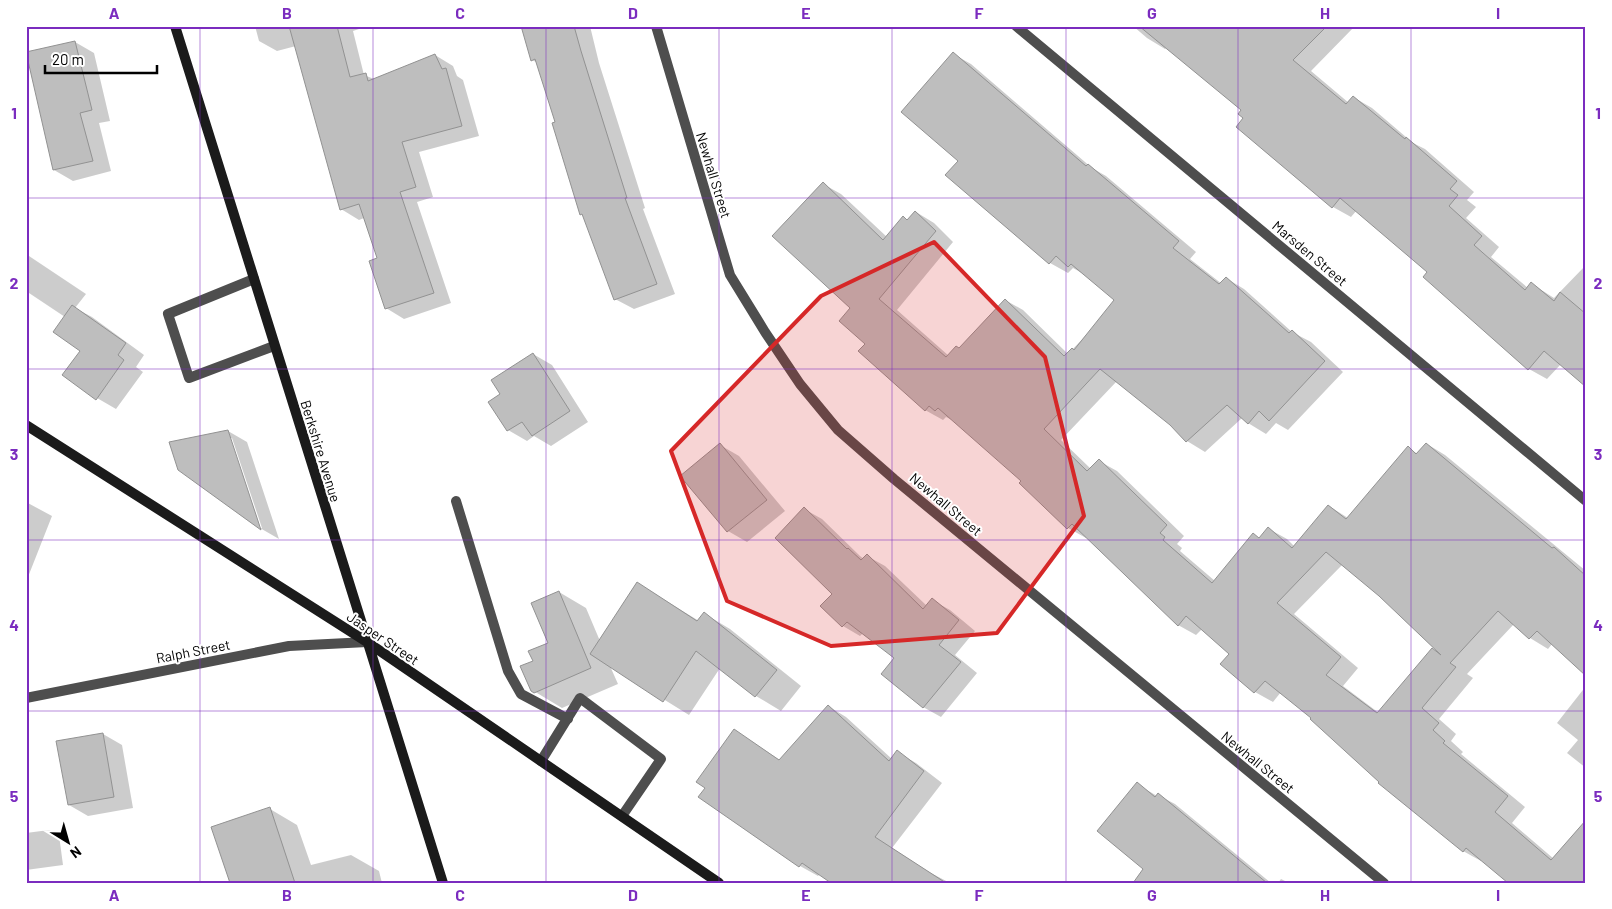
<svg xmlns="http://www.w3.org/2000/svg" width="1612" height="909" font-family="Barlow,sans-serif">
<rect width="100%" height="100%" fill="#fff"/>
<path fill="#0003" fill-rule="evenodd" d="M255,26H362V28L353,31L364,75L374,79L435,55L453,66L457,76L463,80L479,136L419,152L433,197L417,202L451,303L404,319L386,308L378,259L364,218L359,220L341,209L296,46L277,51L259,41Z
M523,26H590L599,63L645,208L643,209L675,294L634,309L615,299L583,215L581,214L557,123L538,63L532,60Z
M1133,26H1355L1311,71L1349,103L1353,97L1372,108L1413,143L1425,149L1474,192L1467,200L1476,207L1466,218L1499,247L1491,257L1528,288L1532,284L1554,298L1586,265V385L1561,364L1547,379L1529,369L1425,277L1429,271L1357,210L1351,217L1333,207L1245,118L1243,110L1167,47L1165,49L1147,38Z
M75,42L94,53L110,121L99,123L111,171L73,181L54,170Z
M953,54L971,64L1092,168L1106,176L1196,252L1190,259L1222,284L1226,278L1244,289L1292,332L1311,342L1343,372L1288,430L1276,423L1266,434L1248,423L1242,418L1205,452L1187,441L1171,424L1117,381L1061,440L1091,469L1099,461L1117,471L1184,536L1177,544L1182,548L1180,551L1215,581L1254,535L1260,539L1269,529L1287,539L1295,547L1329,506L1348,518L1408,448L1418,454L1427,444L1445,455L1586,571V674L1552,644L1548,649L1530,638L1514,624L1467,674L1473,678L1439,719L1456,734L1451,741L1463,752L1461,754L1525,807L1512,823L1554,859L1586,883L1482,860L1481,861L1463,851L1381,782L1312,718L1281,692L1273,702L1255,692L1230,654L1202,629L1196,635L1178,625L1087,537L1086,538L1068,528L1023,481L954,421L946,417L943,420L925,410L866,343L851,308L823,184L841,194L887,237L903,217L908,221L916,212L934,223L953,242L897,310L949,356L959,349L1005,300L1023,310L1068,354L1093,328L1116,300L1087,276L1073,268L1068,273L1050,263L960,161ZM1343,564L1380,595L1440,653L1432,649L1379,713L1343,686L1358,668L1294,614Z
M26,254L86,294L75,308L92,317L144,355L136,367L143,372L116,409L97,398L81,351L65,317L26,291Z
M533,354L552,365L588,422L551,446L534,436L527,441L508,430L501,395Z
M228,431L247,442L279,539L260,528H262L232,438L230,439Z
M720,445L739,456L785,511L747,542L728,531L682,476Z
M26,502L52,516L26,582Z
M804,509L822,519L860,556L864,559L867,556L885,566L927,606L932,600L950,610L975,631L955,655L977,673L941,717L923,707L895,658L863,633L860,636L843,626Z
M637,583L699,621L705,614L730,629L801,686L781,711L756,696L720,668L689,715L610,666L618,684L562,708L532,690L535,661L550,643L559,592L586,608L600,641Z
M1586,686V768L1567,753L1578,740L1557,723Z
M828,706L846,717L892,759L897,752L916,763L942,783L892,848L929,872L950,883H834L820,874L818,876L800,866L707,788L734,730L780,760Z
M103,734L122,745L133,808L88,816L69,805Z
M1137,784L1157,796L1158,795L1175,804L1271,883H1134L1145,869Z
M270,809L297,825L311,865L351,855L379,871L382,883H251Z
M49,830L59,835L63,865L26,870V833Z
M1281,879L1289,883H1278Z"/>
<path fill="#bebebe" stroke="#929292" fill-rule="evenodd" d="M289,26H337L350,77L366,73L368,81L435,54L442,69L446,68L462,126L402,142L416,187L400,192L434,293L385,309L369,261L377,258L359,204L340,210Z
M521,26H574L581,51L627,198H625L657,284L614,300L582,214L580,215L552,123L555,122L535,59L531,61Z
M1139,26H1327L1293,60L1346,104L1353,96L1405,139L1406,137L1457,181L1450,189L1458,195L1449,206L1482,236L1474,245L1525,290L1531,282L1554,301L1560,292L1586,314V387L1544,351L1528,370L1423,277L1427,272L1340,198L1332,208L1236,127L1243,118L1238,114L1241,110Z
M75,41L92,110L80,113L93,161L53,170L26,52Z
M953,52L1086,166L1088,164L1179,241L1173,248L1219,284L1226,277L1289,333L1292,330L1325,361L1269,421L1259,411L1248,424L1227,405L1186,442L1170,425L1100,369L1044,429L1087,471L1099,459L1167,525L1160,533L1165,537L1163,540L1212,583L1253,533L1259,538L1268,527L1292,548L1328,505L1346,519L1408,446L1416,454L1426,443L1552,548L1554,547L1586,576V676L1537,631L1529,639L1498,611L1450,663L1456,667L1422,708L1439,723L1433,730L1445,741L1443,743L1508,796L1495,812L1551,860L1586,820V883H1508L1466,848L1463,852L1378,783L1379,782L1310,719L1311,718L1265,681L1254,693L1220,664L1229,654L1186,616L1178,626L1072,524L1067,529L1019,483L1021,481L938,408L935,411L929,406L925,411L858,351L865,344L839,321L850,308L772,236L823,182L883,240L903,216L907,220L915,211L936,231L879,299L946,357L956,346L959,348L1005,299L1064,356L1072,348L1074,350L1114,300L1071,264L1068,267L1056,256L1049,264L945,175L958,161L901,112ZM1326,552L1379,596L1441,655L1432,648L1377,713L1326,675L1341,657L1277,603Z
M72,305L126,343L118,355L124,360L96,400L62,375L80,351L53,332Z
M533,353L570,411L532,436L522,422L507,431L488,402L500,394L491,380Z
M228,430L261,530L178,470L169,442Z
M720,443L767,500L727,532L680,476Z
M804,507L847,549L848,548L861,560L867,554L923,609L932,598L959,620L939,645L961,662L923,708L881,674L894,658L847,622L842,627L820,606L832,594L775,538Z
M637,582L697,621L704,612L777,670L755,697L696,651L663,702L590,654Z
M559,591L591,668L534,693L531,691L520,666L533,661L528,651L548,643L531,603Z
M828,705L889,761L897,750L924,771L875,837L946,883H831L802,863L799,867L698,797L705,788L696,782L734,729L779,760Z
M103,733L114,797L68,805L56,741Z
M1137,782L1155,797L1158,793L1267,883H1133L1143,869L1097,831Z
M270,807L295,883H230L211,827Z"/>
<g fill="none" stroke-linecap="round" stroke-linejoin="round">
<path stroke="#4e4e4e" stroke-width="10" d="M254,279L168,314L189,378L274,346
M456,501L508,671L521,694L568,719
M541,761L580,698L661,759L622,816"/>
<path stroke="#4e4e4e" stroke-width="10" d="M656,26L730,275L765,332L800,384L838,430L894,479L1384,883
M1016,26L1586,501
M26,698L289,646L367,642"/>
<path stroke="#1b1b1b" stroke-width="10" d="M175,26L443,883
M26,425L367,642L719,883"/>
</g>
<path fill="#d62828" fill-opacity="0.2" stroke="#d62828" stroke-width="4" stroke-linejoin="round" d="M934,242L1045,357L1084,516L997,633L831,646L727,601L671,451L821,296Z"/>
<path fill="none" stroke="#7b2cbf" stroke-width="1" stroke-opacity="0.55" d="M200,26V883M373,26V883M546,26V883M719,26V883M892,26V883M1066,26V883M1238,26V883M1411,26V883M26,198H1586M26,369H1586M26,540H1586M26,711H1586"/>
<g text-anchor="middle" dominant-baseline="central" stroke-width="4" stroke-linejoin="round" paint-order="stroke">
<g font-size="14" fill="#000" stroke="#fff">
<text transform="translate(714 175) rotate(73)">Newhall Street</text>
<text transform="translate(1310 253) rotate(40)">Marsden Street</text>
<text transform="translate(321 451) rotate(73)">Berkshire Avenue</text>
<text transform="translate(946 504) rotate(40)">Newhall Street</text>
<text transform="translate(383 638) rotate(34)">Jasper Street</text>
<text transform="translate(193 651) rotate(-11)">Ralph Street</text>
<text transform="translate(1258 762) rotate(39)">Newhall Street</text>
</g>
</g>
<rect width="1612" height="909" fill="none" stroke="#ffffff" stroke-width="55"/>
<g transform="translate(68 842) rotate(143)" stroke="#ffffff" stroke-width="4" paint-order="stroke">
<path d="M0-4L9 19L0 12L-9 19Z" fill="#000000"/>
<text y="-8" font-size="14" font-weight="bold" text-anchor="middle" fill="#000000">N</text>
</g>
<path d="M45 65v8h112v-8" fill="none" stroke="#000000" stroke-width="2.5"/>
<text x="52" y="65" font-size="15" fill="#000000" stroke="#ffffff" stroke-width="4" paint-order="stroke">20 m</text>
<rect x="28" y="28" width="1556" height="854" fill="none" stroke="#7b2cbf" stroke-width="2"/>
<g font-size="16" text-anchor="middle" font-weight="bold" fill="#7b2cbf">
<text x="114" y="19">A</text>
<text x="287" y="19">B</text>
<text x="460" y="19">C</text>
<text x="633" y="19">D</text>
<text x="806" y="19">E</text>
<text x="979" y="19">F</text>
<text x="1152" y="19">G</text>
<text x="1325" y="19">H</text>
<text x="1498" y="19">I</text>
<text x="14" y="119">1</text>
<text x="1598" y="119">1</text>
<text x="14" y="289">2</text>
<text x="1598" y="289">2</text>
<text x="14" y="460">3</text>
<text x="1598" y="460">3</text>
<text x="14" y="631">4</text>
<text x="1598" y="631">4</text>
<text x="14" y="802">5</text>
<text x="1598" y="802">5</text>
<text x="114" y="901">A</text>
<text x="287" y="901">B</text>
<text x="460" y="901">C</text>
<text x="633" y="901">D</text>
<text x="806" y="901">E</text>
<text x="979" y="901">F</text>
<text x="1152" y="901">G</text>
<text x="1325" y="901">H</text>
<text x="1498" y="901">I</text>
</g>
</svg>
